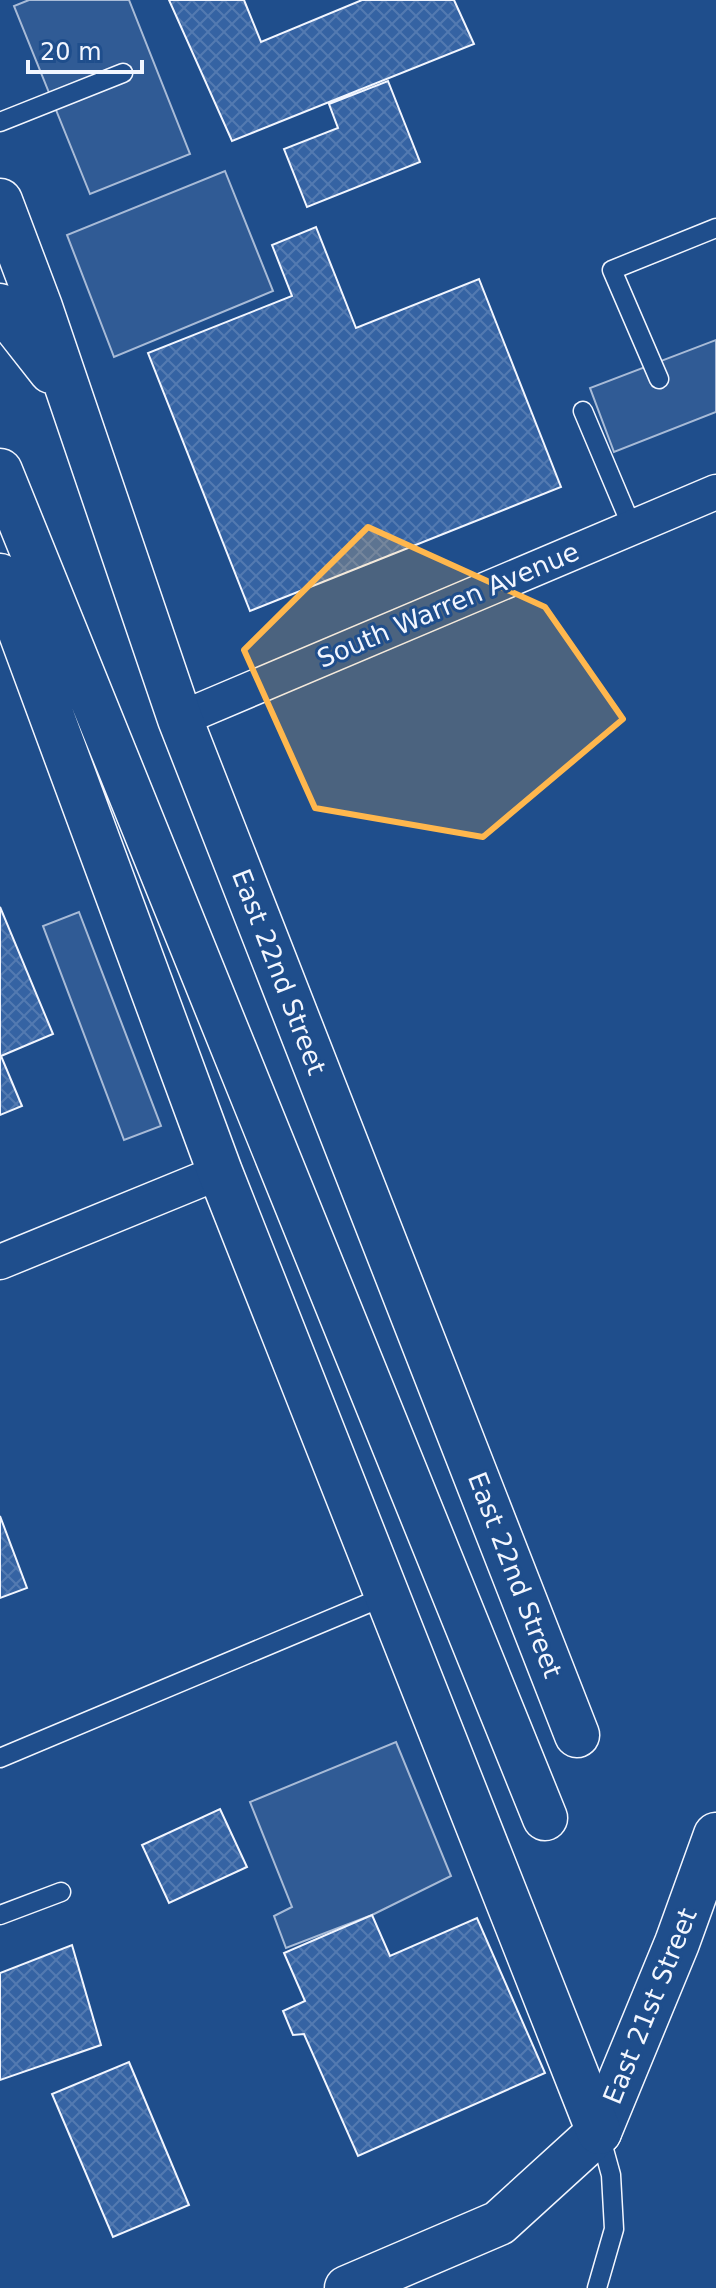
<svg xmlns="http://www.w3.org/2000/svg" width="716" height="2288" font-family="'DejaVu Sans',sans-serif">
<defs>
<pattern id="building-cross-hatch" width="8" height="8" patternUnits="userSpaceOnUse" patternTransform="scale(2)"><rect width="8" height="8" fill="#3563a3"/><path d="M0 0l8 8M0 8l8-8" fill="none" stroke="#537ab1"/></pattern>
</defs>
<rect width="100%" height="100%" fill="#1f4e8c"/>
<path fill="#305b95" stroke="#a8bbd7" stroke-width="2" d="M29,0H129L190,154L90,194L14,6Z
M225,171L273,291L114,357L67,235Z
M716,340V412L614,452L590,388Z
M79,912L161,1126L124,1140L43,926Z
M396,1742L451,1876L372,1915L286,1948L274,1916L292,1907L250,1802Z"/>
<path fill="url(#building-cross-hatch)" stroke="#f2f6ff" stroke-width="2" d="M169,0H244L261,42L362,0H454L474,44L232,141Z
M388,81L420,162L307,207L284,149L338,128L329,104Z
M316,227L356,328L479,279L561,487L250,611L148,353L292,296L272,245Z
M0,907L53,1034L1,1056L22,1106L0,1115Z
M0,1516L27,1588L0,1598Z
M220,1809L247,1867L169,1903L142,1845Z
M372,1915L390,1956L477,1918L545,2073L358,2156L304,2034L293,2035L283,2011L305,2001L284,1953Z
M72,1945L101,2045L0,2080V1973Z
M129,2062L189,2205L113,2237L52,2094Z"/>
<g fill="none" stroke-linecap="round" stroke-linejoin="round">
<g stroke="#f2f6ff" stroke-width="21">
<path id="service" d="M0,122L123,73
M659,379L612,270L716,228
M583,411L632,527
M0,1758L388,1595
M0,1915L61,1892
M597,2288L614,2229L611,2175L600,2135"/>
</g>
<g stroke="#f2f6ff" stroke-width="37">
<path id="minor" d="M180,719L716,492
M0,1262L220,1172"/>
</g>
<g stroke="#f2f6ff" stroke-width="47">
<path id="tertiary" d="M347,2288L499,2223L599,2132L677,1943L716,1835"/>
</g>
<g stroke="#f2f6ff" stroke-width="47">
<path id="primary" d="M0,201L40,307L180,719L577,1735
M0,306L51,371
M0,471L545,1818
M0,576L220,1172L599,2132"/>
</g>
<use href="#service" stroke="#1f4e8c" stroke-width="18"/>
<use href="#minor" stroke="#1f4e8c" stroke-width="34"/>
<use href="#tertiary" stroke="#1f4e8c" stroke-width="44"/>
<use href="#primary" stroke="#1f4e8c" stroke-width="44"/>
</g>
<path fill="#ffb74d" fill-opacity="0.2" stroke="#ffb74d" stroke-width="6" stroke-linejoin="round" d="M368,527L545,607L623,719L483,837L315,808L244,650Z"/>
<g text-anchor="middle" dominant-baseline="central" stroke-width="6" stroke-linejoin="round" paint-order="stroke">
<g font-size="26" fill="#f2f6ff" stroke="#1f4e8c">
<text transform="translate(448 605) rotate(-23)">South Warren Avenue</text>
<text transform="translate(279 972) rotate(69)">East 22nd Street</text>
<text transform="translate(515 1575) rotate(69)">East 22nd Street</text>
<text transform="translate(650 2006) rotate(-68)">East 21st Street</text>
</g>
</g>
<path d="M28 60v12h114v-12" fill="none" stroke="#f2f6ff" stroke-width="4"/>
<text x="40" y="60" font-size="24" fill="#f2f6ff" stroke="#1f4e8c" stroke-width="6" paint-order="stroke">20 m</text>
</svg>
